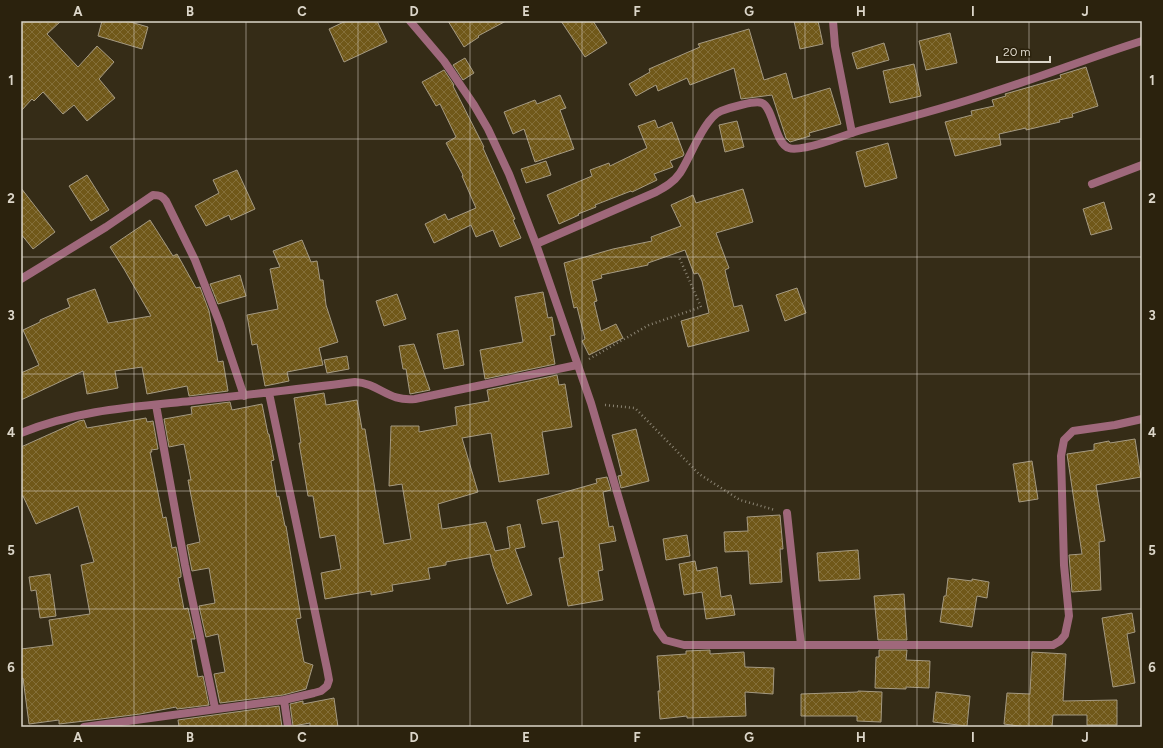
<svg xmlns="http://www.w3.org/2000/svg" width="1163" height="748" font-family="Figtree,sans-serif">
<defs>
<pattern id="building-cross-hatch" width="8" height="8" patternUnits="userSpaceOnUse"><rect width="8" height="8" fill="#705819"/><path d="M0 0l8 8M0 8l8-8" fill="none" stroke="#846f39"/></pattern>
</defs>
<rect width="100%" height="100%" fill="#352c17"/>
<path fill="url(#building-cross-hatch)" stroke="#a59a82" d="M21,21H61L47,34L78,67L97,46L114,62L99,79L115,98L87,121L74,105L63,114L43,92L34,101L32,99L21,111Z
M102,21H127L148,27L142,49L98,36Z
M346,21H377L387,42L344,62L329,29Z
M448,21H506L478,36L479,37L464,47Z
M561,21H593L607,43L585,57Z
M794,21H818L823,44L800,49Z
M749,29L764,80L786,73L793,99L830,88L841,124L809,133L810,136L790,142L786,138L772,95L741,99L734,68L690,85L687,78L658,91L656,85L636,96L629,84L650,72L649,69L700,47L698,44Z
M950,33L957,63L926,70L919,41Z
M884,43L889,60L857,69L852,53Z
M465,58L474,73L463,80L453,65Z
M914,64L921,96L890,103L883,71Z
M1086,67L1098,106L1072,114L1073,117L1059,120L1060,122L1026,130V128L999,134L1001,145L955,156L945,122L972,115L971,111L994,106L992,100L1006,96L1005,94L1061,78L1060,75Z
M444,70L454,85L453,86L484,147L483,148L515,219L513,220L521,238L500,247L493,230L476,237L471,225L434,243L425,224L445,214L448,220L476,208L462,176L463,175L446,143L456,137L440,104L436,106L422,82Z
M560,95L566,108L560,110L574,149L535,162L524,129L513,134L504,112L535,100L537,104Z
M655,120L658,128L672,122L684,154L683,156L670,161L673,167L654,174L657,180L632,192L631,191L595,205L596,207L578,214L579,215L559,224L547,195L592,176L590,170L609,163L610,166L647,148L638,126Z
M737,121L744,147L725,152L719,125Z
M888,143L897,178L865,187L856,152Z
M546,161L551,175L526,183L521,169Z
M237,170L255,209L231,220L229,215L206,226L195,206L219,193L213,180Z
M87,175L109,210L91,221L69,186Z
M21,188L55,232L33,249L21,234Z
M743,189L753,222L716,233L729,268L725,270L734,307L742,305L749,331L688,347L681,321L709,313L702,281L698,273L694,274L685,250L648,263V265L601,275L602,278L592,281L597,301L594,302L601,331L616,324L623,338L589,355L582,341L585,339L577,307L574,308L564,263L613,249L652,241L651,237L681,226L671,205L693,195L696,203Z
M1104,202L1112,229L1091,235L1083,209Z
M150,220L173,256L177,254L196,288L200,287L209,311L218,362L223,361L228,391L189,396L187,386L147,394L142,367L115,371L118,388L87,394L83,371L21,400V373L39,365L23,330L40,322V320L70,307L67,299L95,289L108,323L151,316L124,269L110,247Z
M302,240L311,262L317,261L320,280H323L326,305L338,342L319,348L323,365L287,372L289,381L265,386L257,344L252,345L247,315L278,309L270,269L280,267L273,251Z
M240,275L246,296L218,304L210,284Z
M797,288L806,313L785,321L776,295Z
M543,292L548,318L552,317L555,335L550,336L555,364L485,379L480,350L523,342L515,297Z
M397,294L406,319L384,326L376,301Z
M458,330L464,365L444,369L437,334Z
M414,344L430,390L410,394L406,369H403L399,346Z
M347,356L349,369L327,373L324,360Z
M557,375L559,385L565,384L572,427L542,432L549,474L499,482L491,433L462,438L478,492L438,504L442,529L486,522L495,551L510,548L507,527L520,524L525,547L515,549L532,595L507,604L493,566L490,554L446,562V565L428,568L430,579L392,585L393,591L371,595V591L325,599L321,573L341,569L335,535L320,538L313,496H308L299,443H301L294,398L324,393L326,405L357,400L362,429H365L384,544L411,539L402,484L389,486L391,426H419V432L457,425L455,407L489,401L487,390Z
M230,402L232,410L262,404L268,434H269L274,460L271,461L277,497L279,496L285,526H286L301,618L296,619L304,662L313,665L306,689L283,695L220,703L214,674L225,672L218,634L206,637L199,606L215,603L209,568L192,571L187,545L200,542L188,480H191L184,444L169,447L164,419L192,414L191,407Z
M146,418L147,422L153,421L158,449L151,450L152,452H150L163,518L166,517L172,548L176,547L181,573V577L178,578L184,609L188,608L195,639H191L198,677L203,676L209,705L177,709L176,707L140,714L93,720L59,724V720L29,724L23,678L21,679V649L53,645L49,620L90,614L81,565L94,562L78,506L36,524L23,496H21V447L79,421L84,420L87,428Z
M636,429L649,481L621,488L618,476L622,475L612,435Z
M1135,439L1141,477L1096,485L1105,541L1099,542L1101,590L1072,592L1069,555L1082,554L1067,454L1094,450V444L1109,441L1110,443Z
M1032,461L1038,499L1019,502L1013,464Z
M607,477L611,490L603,492L609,527L613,526L616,541L599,544L603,570L598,571L603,600L568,606L559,558L564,557L558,521L542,524L537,500L597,483L596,479Z
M780,515L783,549H780L782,582L750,584L748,551L725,552L724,532L748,531L747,517Z
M687,535L690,556L666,560L663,539Z
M858,550L860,579L819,581L817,553Z
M695,561L697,571L717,567L721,597L731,595L735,615L706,619L702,592L684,595L679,564Z
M50,574L56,616L40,618L36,590L31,591L29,577Z
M948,578L972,581V579L989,582L987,598L977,596L972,627L940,622L944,596H946Z
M904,594L907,640H878L874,596Z
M1132,613L1135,632L1127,634L1135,683L1113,687L1102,618Z
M710,650V654L744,652L745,667L774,668L773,694L745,692L746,716L687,718V716L660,719L658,691H660L657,656L686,654V651Z
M879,650H907L906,660L930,661L929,688L906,687V689L875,688L876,657H879Z
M1032,652L1066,654L1063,701L1117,700V725H1087V715H1053L1052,727H1026L1004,724L1007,693L1030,694Z
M858,691L882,692L881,722L857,721V716H801V694L858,692Z
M936,692L970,696L967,726L933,722Z
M334,698L338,727H310V723L293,726L290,704L303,701V704Z
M279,706L282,727H179L178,720Z"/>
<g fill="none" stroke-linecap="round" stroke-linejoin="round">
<path stroke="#8a8372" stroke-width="2.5" stroke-dasharray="1 3" stroke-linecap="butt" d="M589,359L649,325L701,307L679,257
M605,405L635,408L699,474L740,500L775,510"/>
<path stroke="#9f687b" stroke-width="8" d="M1092,184L1142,165"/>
<path stroke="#9f687b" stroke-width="8" d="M410,21L444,61L474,105L488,129L509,174L536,244L591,403L657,629L665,640L684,645H1053L1060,641L1065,635L1069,616L1064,565L1061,456L1064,440L1073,431L1115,425L1142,419
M833,21L835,46L852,133
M536,244L656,192C665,187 674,182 680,173C690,158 705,117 721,111C729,108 755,100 762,103C773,107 775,144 789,148C794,150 802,148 807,147C827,143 846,134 865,129C907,118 949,107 990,93C1041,77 1091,57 1142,41
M21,279L106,227L153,195C160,195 162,196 166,201L195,260L220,324L244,396
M156,405L185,565L215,708
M21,433C77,410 132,407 191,401C246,395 300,389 355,382C379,383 388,402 415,399L577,365
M787,513L801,645
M284,700L288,727
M84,727L284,700L314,693L321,691L327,686L329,680L327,669L269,393"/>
</g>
<path fill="none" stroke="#dcd6c9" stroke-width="1" stroke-opacity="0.55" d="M134,21V727M246,21V727M358,21V727M470,21V727M582,21V727M693,21V727M805,21V727M917,21V727M1029,21V727M21,139H1142M21,257H1142M21,374H1142M21,491H1142M21,609H1142"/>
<rect width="1163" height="748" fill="none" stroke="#2b220d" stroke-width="44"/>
<path d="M997 56v6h53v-6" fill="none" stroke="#dcd6c9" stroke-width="2"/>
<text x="1003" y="56" font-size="12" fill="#dcd6c9" stroke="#2b220d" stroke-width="3" paint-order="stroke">20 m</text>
<rect x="22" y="22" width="1119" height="704" fill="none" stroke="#dcd6c9" stroke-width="1.5"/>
<g font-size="13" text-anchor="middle" font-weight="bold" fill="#dcd6c9">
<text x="78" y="16">A</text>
<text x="190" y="16">B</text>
<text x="302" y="16">C</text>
<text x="414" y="16">D</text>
<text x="526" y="16">E</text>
<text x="637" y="16">F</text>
<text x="749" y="16">G</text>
<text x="861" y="16">H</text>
<text x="973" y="16">I</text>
<text x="1085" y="16">J</text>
<text x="11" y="85">1</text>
<text x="1152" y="85">1</text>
<text x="11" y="203">2</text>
<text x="1152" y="203">2</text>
<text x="11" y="320">3</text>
<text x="1152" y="320">3</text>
<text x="11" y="437">4</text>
<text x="1152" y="437">4</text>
<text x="11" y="555">5</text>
<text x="1152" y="555">5</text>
<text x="11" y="672">6</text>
<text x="1152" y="672">6</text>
<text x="78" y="742">A</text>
<text x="190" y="742">B</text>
<text x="302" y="742">C</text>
<text x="414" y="742">D</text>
<text x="526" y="742">E</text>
<text x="637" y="742">F</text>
<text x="749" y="742">G</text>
<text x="861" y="742">H</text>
<text x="973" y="742">I</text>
<text x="1085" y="742">J</text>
</g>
</svg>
